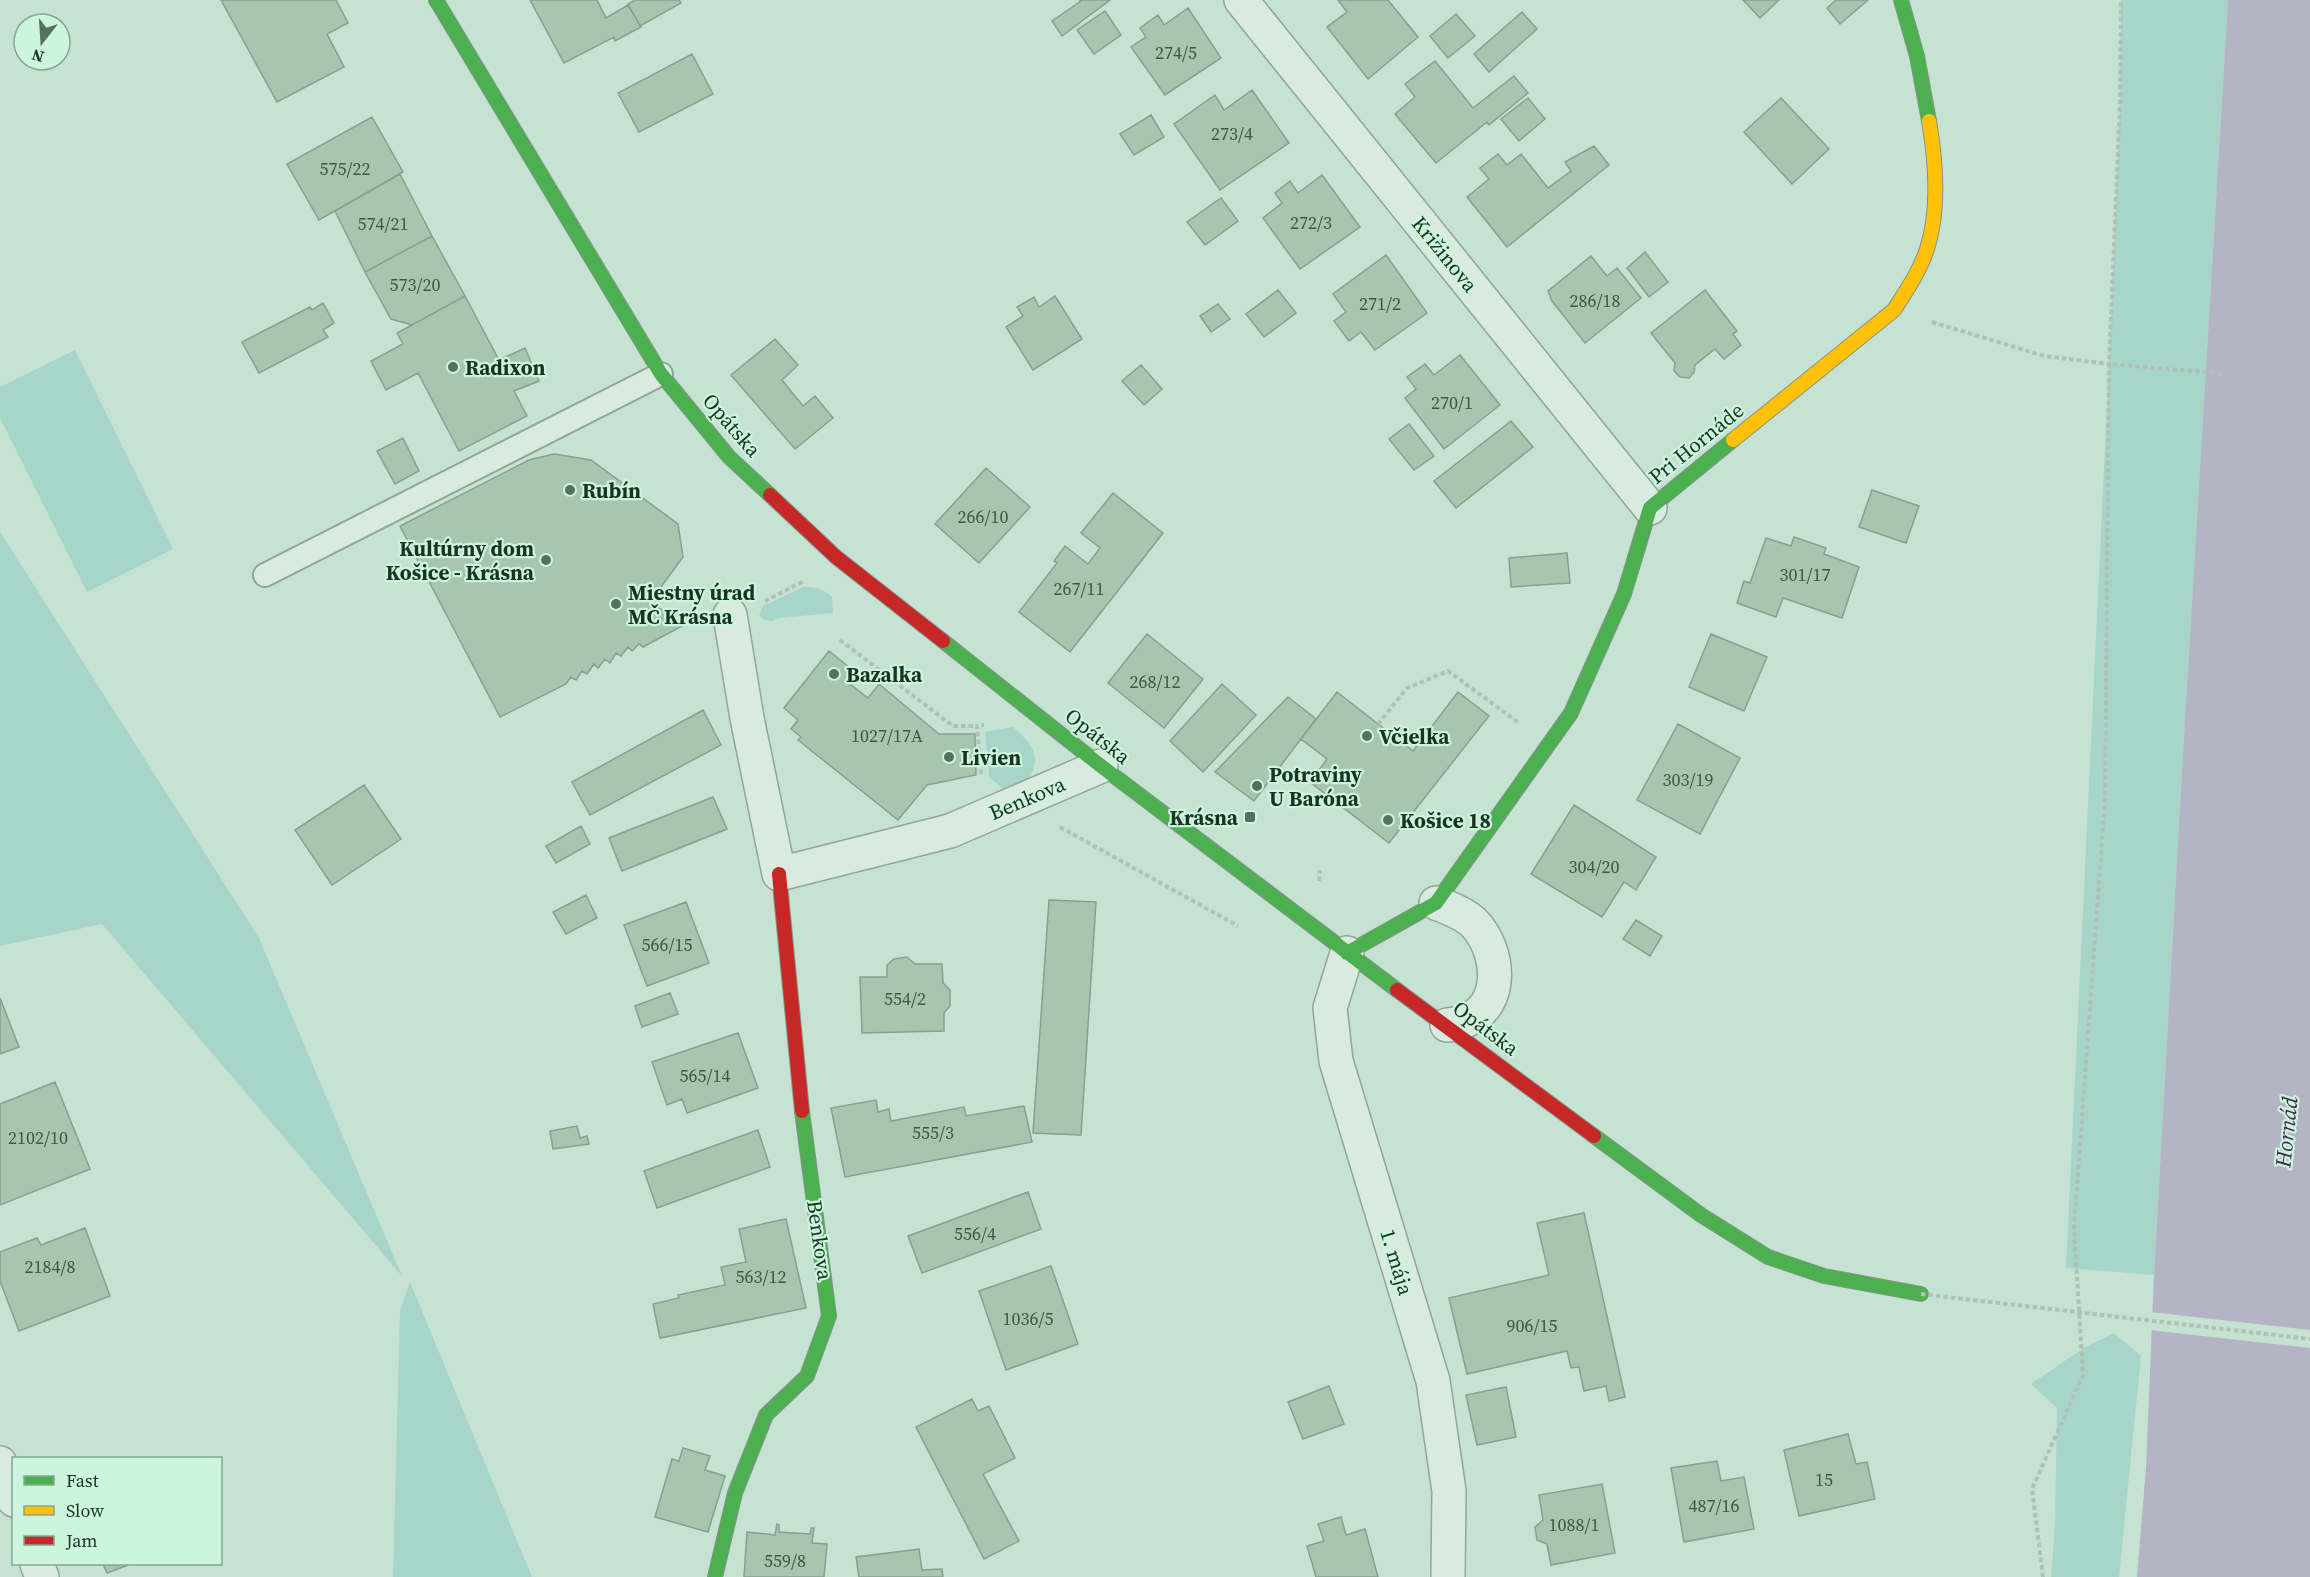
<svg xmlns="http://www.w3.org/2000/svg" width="2310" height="1577" font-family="'Source Serif 4',serif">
<rect width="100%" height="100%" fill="#c6e2d2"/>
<path fill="#a8d5c9" d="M2121,0H2228L2182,770L2154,1275L2066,1268L2109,364L2120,102Z
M75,350L173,549L87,592L0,418V387Z
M0,532L259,938L402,1276L102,924L0,946Z
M803,587C816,587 824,589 832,597L833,613L780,618L772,621L764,620L759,616L763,606Z
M1013,727C1032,745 1042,753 1029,780L1004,790L989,777L985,732Z
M410,1282L532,1577H393L400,1310Z
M2114,1333L2141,1356L2119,1577H2051L2055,1526L2057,1408L2031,1384L2085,1347Z"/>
<path fill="#b4b4c4" d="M2228,0H2310V1577H2137L2146,1468L2154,1275L2182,770Z"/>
<path fill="#c6e2d2" d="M2150,1312L2310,1330V1348L2149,1330Z"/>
<path fill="#a8c5af" stroke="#86a18e" stroke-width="1.5" d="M221,0H336L348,23L327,34L344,67L277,102Z
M530,0H597L606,18L628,5L641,27L615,41L614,37L564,63Z
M635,0H679L681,3L640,26L628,4Z
M1080,0H1110L1062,36L1052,21L1081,1Z
M1338,0H1388L1418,37L1368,79L1327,27L1347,12Z
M1743,0H1779L1760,18Z
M1836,0H1868L1840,24L1827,8Z
M1188,8L1221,58L1165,95L1131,47L1146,37L1140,28L1158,15L1164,25Z
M1105,11L1121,35L1094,54L1077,30Z
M1522,12L1537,29L1489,72L1474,54Z
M1456,14L1475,36L1448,58L1430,36Z
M692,54L713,94L639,132L618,93Z
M1435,61L1473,108L1514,76L1528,93L1489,125L1487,122L1436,163L1395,114L1415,97L1405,84Z
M1252,90L1289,143L1220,190L1174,124L1215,95L1224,110Z
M1528,98L1545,119L1519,141L1501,119Z
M1781,98L1829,149L1792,184L1744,132Z
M1151,115L1164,137L1134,155L1120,134Z
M372,117L403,172L319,220L287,164Z
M1594,146L1609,165L1507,247L1467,197L1489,179L1480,168L1498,154L1507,165L1521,154L1548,188L1571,171L1565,162Z
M400,174L432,236L365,272L335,211Z
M1322,175L1360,227L1300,269L1263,218L1282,203L1275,193L1290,181L1298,193Z
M1221,198L1238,221L1205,245L1187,222Z
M432,236L465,296L412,325L391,319L365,272Z
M1645,252L1668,282L1649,297L1627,268Z
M1386,255L1427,313L1375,350L1361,332L1349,341L1334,321L1346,312L1333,294Z
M1591,256L1607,276L1617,268L1641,298L1585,343L1552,301L1548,291Z
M1278,290L1296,313L1264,337L1246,314Z
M1705,290L1737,331L1733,334L1741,345L1724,359L1715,349L1695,365L1694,372L1689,378L1680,377L1674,371L1675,363L1651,333Z
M465,296L499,360L525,348L539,381L514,391L527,416L459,451L418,373L386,390L371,361L403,344L397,333Z
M1055,296L1082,339L1033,370L1006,327L1023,316L1017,307L1034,297L1039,307Z
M323,303L334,323L323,330L328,337L259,373L242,342L310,307L312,310Z
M1218,304L1230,319L1211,332L1200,316Z
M775,339L798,365L782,380L803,406L815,396L833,418L795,449L731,375Z
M1460,355L1500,405L1444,449L1405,398L1416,389L1407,377L1425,364L1434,375Z
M1141,365L1162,389L1144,405L1122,381Z
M1511,421L1533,447L1456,508L1434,481Z
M1409,424L1434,456L1414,470L1389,439Z
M403,438L419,471L395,484L377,451Z
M554,454L591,460L678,524L683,557L650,602L684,625L643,647L639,644L632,651L628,647L621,656L616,653L610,663L605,659L598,668L594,664L587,674L582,671L576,680L571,677L566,684L500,717L400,526L529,460Z
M986,468L1030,507L979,563L935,524Z
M1872,490L1919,506L1906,543L1859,527Z
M1113,493L1163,533L1070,652L1019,612L1057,563L1054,561L1065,546L1088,564L1100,548L1081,533Z
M1794,537L1826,548L1824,554L1859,567L1842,618L1783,598L1776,617L1737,603L1744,581L1750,583L1766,538L1791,546Z
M1567,553L1570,583L1511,587L1509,558Z
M1147,634L1203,679L1164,728L1108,683Z
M1711,634L1767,657L1744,711L1689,687Z
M829,651L854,671L846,681L868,698L879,684L939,734H975L976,775L927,785L898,820L798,740L801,737L791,729L798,720L784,708Z
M1222,684L1256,715L1203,772L1170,741Z
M1337,692L1413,751L1458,692L1489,716L1389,843L1310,782L1327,759L1301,739Z
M1288,697L1316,719L1254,801L1215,772Z
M703,710L721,745L590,815L572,782Z
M1678,724L1740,758L1700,834L1637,800Z
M364,785L401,839L332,885L295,830Z
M713,797L727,829L622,871L609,838Z
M1574,805L1656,857L1636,890L1624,882L1602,917L1531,874Z
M581,826L590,844L556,863L546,846Z
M586,895L597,918L566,934L553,912Z
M1049,900L1096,902L1081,1135L1033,1133Z
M686,902L709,963L647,986L624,925Z
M1636,920L1662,936L1650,956L1623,939Z
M907,957L915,964H942L943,983L950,990V1006L944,1013V1031L862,1033L860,977H887V965L894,959Z
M670,993L678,1014L642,1027L635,1006Z
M0,998L19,1047L0,1054Z
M738,1033L758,1088L687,1113L682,1099L667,1105L652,1062Z
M55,1082L90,1169L0,1205V1104Z
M876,1100L878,1112L889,1109L891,1121L964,1107L966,1116L1024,1106L1032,1142L845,1177L831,1108Z
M577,1126L580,1138L587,1136L589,1144L553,1149L550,1131Z
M758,1130L770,1167L657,1208L644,1171Z
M1028,1192L1041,1229L922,1273L908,1236Z
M1584,1213L1625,1397L1609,1401L1606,1386L1584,1391L1579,1367L1571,1368L1567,1351L1467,1374L1449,1298L1549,1275L1537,1223Z
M786,1219L806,1308L660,1338L653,1304L679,1298L678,1295L725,1285L721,1267L746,1262L739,1229Z
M85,1228L110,1296L19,1331L0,1281V1252L37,1238L41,1245Z
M1051,1266L1078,1344L1006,1370L979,1291Z
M1329,1386L1344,1424L1303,1439L1288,1402Z
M1506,1387L1516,1437L1477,1445L1466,1395Z
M972,1399L978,1411L989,1406L1015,1458L983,1474L1019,1541L984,1559L916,1427Z
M1848,1434L1856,1464L1867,1462L1875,1499L1799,1516L1784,1450Z
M683,1448L710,1456L705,1470L725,1476L708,1532L655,1517L672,1459L679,1461Z
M1717,1461L1721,1481L1744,1477L1754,1529L1684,1542L1671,1468Z
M1602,1484L1615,1553L1551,1565L1547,1544L1537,1540L1535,1527L1543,1520L1539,1495Z
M1341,1517L1346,1535L1365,1529L1378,1577H1316L1307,1546L1324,1541L1318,1524Z
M777,1524L779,1525V1532L810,1534L811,1528H814L812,1543L827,1544L824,1577H744L747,1532L775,1535Z
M919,1549L922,1570L942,1569L943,1577H859L856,1557Z
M103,1564H131L107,1573Z"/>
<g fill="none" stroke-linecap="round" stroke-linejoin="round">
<g stroke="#90a698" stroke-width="26">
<path id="lane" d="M265,575L661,374"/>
</g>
<g stroke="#90a698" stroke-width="36">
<path id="street" d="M1241,0L1650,508
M730,615L747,718L779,874L950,831L1101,766
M1436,903C1449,908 1463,913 1473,922C1500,949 1506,1005 1465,1021C1460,1024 1453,1024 1447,1025
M1347,953L1330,1008L1336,1061L1433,1381L1449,1491L1448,1577
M0,1463L14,1500
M37,1564L42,1577"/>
</g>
<g stroke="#819688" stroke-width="16">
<path id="fast" d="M436,0L661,374L729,457L770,495
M1901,0L1917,56L1929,121
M943,641L1101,766L1397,990
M1347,953L1436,903L1571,713L1624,594L1650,508L1733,440
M1594,1136L1701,1215L1768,1257L1824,1276L1921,1294
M715,1577L735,1493L766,1415L807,1376L829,1316L802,1111"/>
</g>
<g stroke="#819688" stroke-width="16">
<path id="slow" d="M1733,440L1894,310C1906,291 1920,271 1927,249C1940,209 1936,162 1929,121"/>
</g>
<g stroke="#819688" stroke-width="16">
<path id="jam" d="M770,495L836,557L943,641
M779,874L802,1111
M1397,990L1594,1136"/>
</g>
<path stroke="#b0c2b7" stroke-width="4" stroke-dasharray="4.5 3" stroke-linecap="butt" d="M1932,322L2044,356L2109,364L2120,102L2121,0
M765,601L804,581
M840,640L953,726H977
M1378,724L1407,688L1448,671L1519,723
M981,774L977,726L984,725
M1060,827L1238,926
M1319,881L1320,870
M2043,1577L2032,1489L2083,1375L2074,1228L2105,800L2109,364L2227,374"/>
<use href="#lane" stroke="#d9eae0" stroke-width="22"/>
<use href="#street" stroke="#d9eae0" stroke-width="33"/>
<use href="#fast" stroke="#4caf50" stroke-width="14"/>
<use href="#slow" stroke="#ffc107" stroke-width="14"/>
<use href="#jam" stroke="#c62828" stroke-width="14"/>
<path stroke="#b0c2b7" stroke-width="4" stroke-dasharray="4.5 3" stroke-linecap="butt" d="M1921,1294L2310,1339"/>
</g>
<g fill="#56705e" stroke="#cbf5dd" stroke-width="2">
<circle cx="453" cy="367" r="6"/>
<circle cx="570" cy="490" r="6"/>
<circle cx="546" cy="560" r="6"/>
<circle cx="616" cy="604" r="6"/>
<circle cx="834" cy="674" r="6"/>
<circle cx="1367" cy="736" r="6"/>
<circle cx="949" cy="757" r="6"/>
<circle cx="1257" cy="786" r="6"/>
<rect x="1244" y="811" width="12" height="12" rx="3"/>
<circle cx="1388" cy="820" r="6"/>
</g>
<g text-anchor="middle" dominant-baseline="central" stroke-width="4.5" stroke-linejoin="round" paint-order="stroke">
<g font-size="18" fill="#3e5844">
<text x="1176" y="52">274/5</text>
<text x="1232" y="133">273/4</text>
<text x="345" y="168">575/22</text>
<text x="1311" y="222">272/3</text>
<text x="383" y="223">574/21</text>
<text x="415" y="284">573/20</text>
<text x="1595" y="300">286/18</text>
<text x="1380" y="303">271/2</text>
<text x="1452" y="402">270/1</text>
<text x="983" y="516">266/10</text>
<text x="1805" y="574">301/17</text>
<text x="1079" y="588">267/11</text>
<text x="1155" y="681">268/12</text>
<text x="887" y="735">1027/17A</text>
<text x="1688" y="779">303/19</text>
<text x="1594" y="866">304/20</text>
<text x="667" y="944">566/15</text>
<text x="905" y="998">554/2</text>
<text x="705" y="1075">565/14</text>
<text x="933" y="1132">555/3</text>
<text x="38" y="1137">2102/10</text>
<text x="975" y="1233">556/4</text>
<text x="50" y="1266">2184/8</text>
<text x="761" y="1276">563/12</text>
<text x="1028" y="1318">1036/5</text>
<text x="1532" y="1325">906/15</text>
<text x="1824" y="1479">15</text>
<text x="1714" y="1505">487/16</text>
<text x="1574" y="1524">1088/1</text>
<text x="785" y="1560">559/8</text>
</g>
<g font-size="21" fill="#1a3320" stroke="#cbf5dd">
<text transform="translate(1445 254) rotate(51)">Križinova</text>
<text transform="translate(732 425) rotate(49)">Opátska</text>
<text transform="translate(1696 443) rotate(-39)">Pri Hornáde</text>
<text transform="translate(1098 736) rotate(38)">Opátska</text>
<text transform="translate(1027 798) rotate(-23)">Benkova</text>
<text transform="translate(1486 1028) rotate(37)">Opátska</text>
<text transform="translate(820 1240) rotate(82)">Benkova</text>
<text transform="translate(1397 1262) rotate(73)">1. mája</text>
</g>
<g font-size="21" font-weight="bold" fill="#1a3320" stroke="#cbf5dd" text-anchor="start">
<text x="465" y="367">Radixon</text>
<text x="582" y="490">Rubín</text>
<text x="534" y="548" text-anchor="end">Kultúrny dom<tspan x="534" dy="24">Košice - Krásna</tspan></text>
<text x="628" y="592">Miestny úrad<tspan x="628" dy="24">MČ Krásna</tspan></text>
<text x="846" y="674">Bazalka</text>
<text x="1379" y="736">Včielka</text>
<text x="961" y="757">Livien</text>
<text x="1269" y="774">Potraviny<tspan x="1269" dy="24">U Baróna</tspan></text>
<text x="1238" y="817" text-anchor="end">Krásna</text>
<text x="1400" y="820">Košice 18</text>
</g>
<g font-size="22" font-style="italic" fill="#452953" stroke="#cbf5dd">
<text transform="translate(2286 1132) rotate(-84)">Hornád</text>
</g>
</g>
<rect x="12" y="1457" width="210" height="108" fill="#cbf5dd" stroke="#84a791" stroke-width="1.5"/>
<rect x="24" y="1476" width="30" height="9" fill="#4caf50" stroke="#84a791" stroke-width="1.5"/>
<text x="66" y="1487" font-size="18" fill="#1a3320">Fast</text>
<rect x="24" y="1506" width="30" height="9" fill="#ffc107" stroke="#84a791" stroke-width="1.5"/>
<text x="66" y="1517" font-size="18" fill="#1a3320">Slow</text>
<rect x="24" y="1536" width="30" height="9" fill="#c62828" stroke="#84a791" stroke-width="1.5"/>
<text x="66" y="1547" font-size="18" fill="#1a3320">Jam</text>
<g transform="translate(42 42) rotate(197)"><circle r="28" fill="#cbf5dd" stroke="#84a791" stroke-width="1.5"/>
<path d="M0-4.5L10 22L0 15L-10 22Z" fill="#56705e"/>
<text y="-9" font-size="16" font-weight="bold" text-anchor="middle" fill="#1a3320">N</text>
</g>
</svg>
